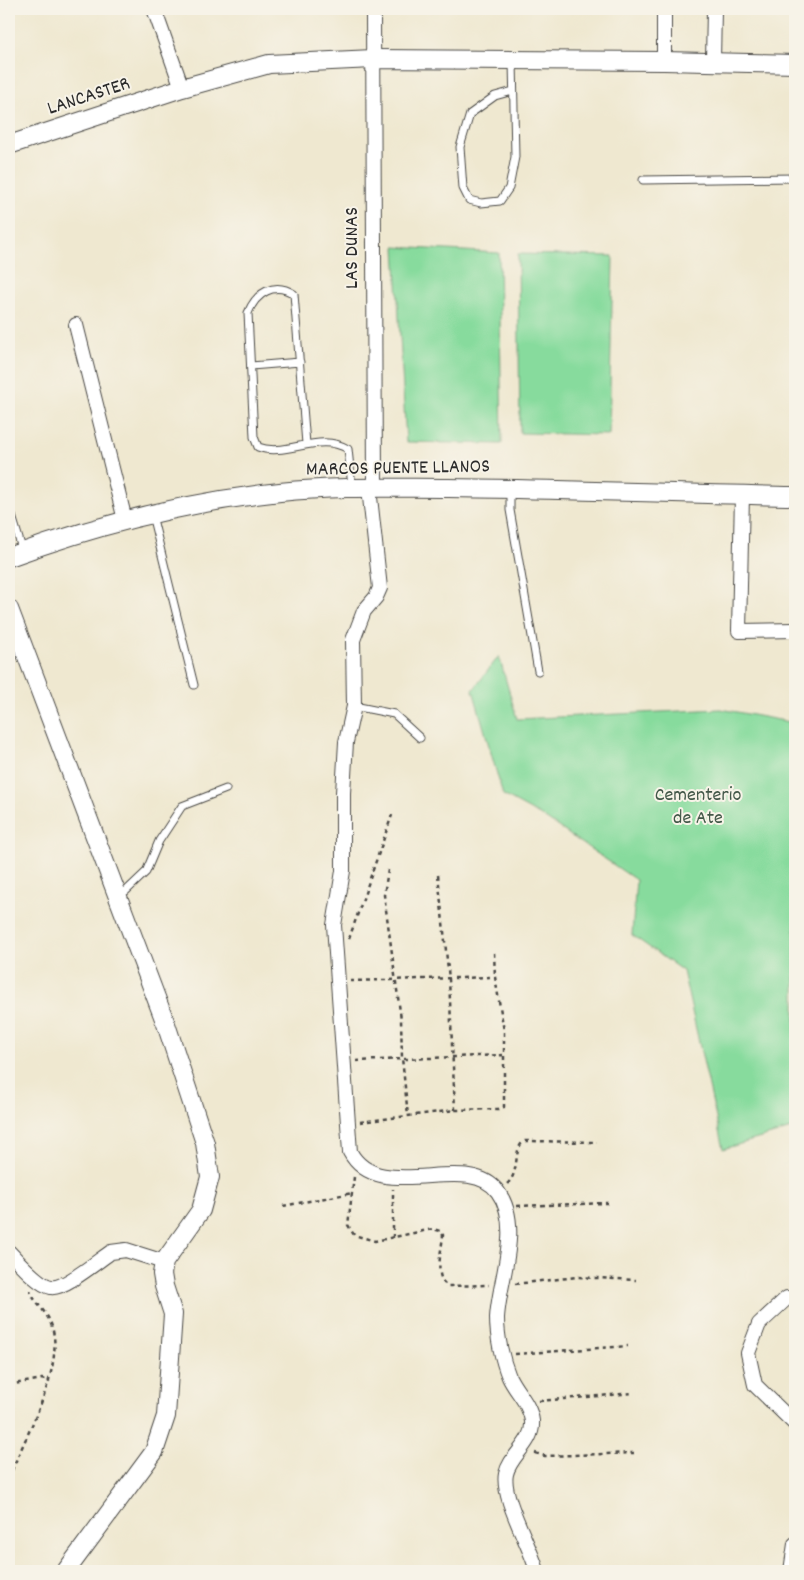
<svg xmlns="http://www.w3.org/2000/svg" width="804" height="1580" font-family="Dekko,sans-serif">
<rect width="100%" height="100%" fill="#f7f3e8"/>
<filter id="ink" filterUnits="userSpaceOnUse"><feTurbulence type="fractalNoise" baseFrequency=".02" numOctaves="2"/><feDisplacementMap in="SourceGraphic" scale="10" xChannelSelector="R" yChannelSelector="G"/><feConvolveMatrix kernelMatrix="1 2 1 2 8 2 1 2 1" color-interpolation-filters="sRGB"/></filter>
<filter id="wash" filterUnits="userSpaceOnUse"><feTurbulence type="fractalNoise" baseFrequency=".0096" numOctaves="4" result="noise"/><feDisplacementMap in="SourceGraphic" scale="20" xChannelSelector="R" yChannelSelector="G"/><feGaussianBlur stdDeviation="1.12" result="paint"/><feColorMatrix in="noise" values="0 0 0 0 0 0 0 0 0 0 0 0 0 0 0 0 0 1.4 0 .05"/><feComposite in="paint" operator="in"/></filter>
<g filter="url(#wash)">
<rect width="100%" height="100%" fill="#efe8d0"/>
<path fill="#87db9d" stroke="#598364" d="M395,247L499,253L502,444L406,442Z
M518,254L613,256L609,435L520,433Z
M499,656L517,719L721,709L795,723V1128L723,1149L683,971L632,935L636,880L545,818L503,795L473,690Z"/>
</g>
<g filter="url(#ink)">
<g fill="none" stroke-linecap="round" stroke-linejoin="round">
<g stroke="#484744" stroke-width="9">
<path id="service" d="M513,61L515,157L509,188L500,201L481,203L469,200L463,188L460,147L470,114L495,96L513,91
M643,180L795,178
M251,366L300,362
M306,444L294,294C274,281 256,293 248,313L254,437L258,447C286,458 319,431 348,449L352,487
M510,489V510L538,671
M9,506L23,552
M152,515L194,685
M354,706L394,714L420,738
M117,896L126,891L146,872L159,841L182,806L226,789"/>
</g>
<g stroke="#484744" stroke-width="16">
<path id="minor" d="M154,9L182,88
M373,9L375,488
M664,61V9
M713,61L714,9
M76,325L125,520
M369,488L380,588L376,597L364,611L353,640L354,706L346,742L343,793V871L334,925L350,1152C379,1206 468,1150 498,1192C523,1226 499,1280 497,1318C497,1337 502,1360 509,1377C516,1392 530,1404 532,1421C534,1443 510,1455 506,1474C501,1497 531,1547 537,1571
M742,495L739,631L795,630
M9,1252C18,1261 38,1285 51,1287C63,1290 99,1260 111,1252L126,1250L164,1262
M787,1298L759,1324L748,1353L755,1385L795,1424
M791,1571L795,1544"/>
</g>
<g stroke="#484744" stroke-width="20">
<path id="tertiary" d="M9,145L182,88L269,64L373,59L664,61L795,64
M9,557C96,525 187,502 280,492C336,486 392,488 448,488C564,489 679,494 795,496
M9,609L166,1024L205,1143L210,1177L201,1210L164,1262L162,1274L164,1286L173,1314L166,1416L154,1452L66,1571"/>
</g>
<path stroke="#484744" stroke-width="2.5" stroke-dasharray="4 4" stroke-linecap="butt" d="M388,870L384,895L401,1019L402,1058L408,1116
M438,875L449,979L455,1110
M349,939L392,815
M350,981L494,977
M356,1061L503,1055
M360,1122L455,1110L498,1109L504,1107V1031L495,977L494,952
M354,1177L348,1225L354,1235L375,1241L433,1229L440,1231L443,1235C442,1250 433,1278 448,1286L489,1285
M507,1184C521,1172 512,1147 525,1141L597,1142
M283,1206L352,1193
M517,1206L608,1203
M393,1238V1189
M515,1284L577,1277L636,1280
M515,1354L628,1346
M9,1385L42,1379L50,1382
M539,1401L634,1393
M535,1453L545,1456L634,1453
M9,1478C24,1437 65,1370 52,1327C48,1312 35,1304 30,1291"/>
<use href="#service" stroke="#fff" stroke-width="7"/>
<use href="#minor" stroke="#fff" stroke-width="14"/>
<use href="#tertiary" stroke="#fff" stroke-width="18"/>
</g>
</g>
<g text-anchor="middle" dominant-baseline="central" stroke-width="4" stroke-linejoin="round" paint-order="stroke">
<g font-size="20" fill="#2b2b2b" stroke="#f7f3e8">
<text transform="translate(89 97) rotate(-18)">LANCASTER</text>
<text transform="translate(353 248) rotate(-90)">LAS DUNAS</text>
<text transform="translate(398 469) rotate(-1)">MARCOS PUENTE LLANOS</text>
</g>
<g font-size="20" fill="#425748" stroke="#f7f3e8">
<text x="698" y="796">Cementerio<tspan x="698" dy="23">de Ate</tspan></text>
</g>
</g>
<rect width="804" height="1580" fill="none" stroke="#f7f3e8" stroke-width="30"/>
</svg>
